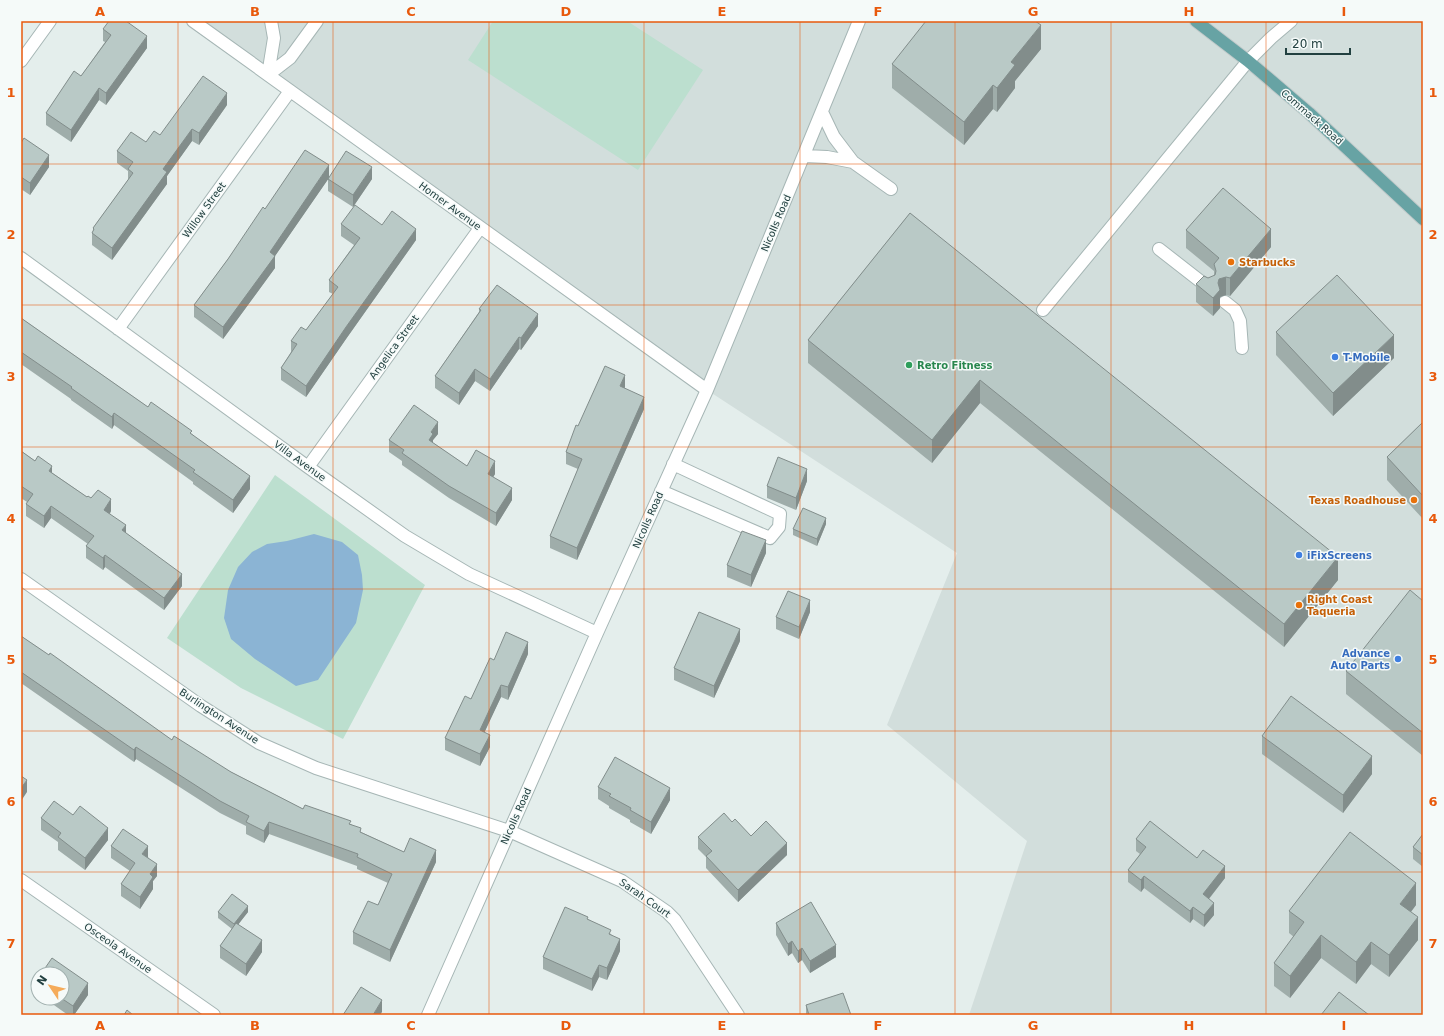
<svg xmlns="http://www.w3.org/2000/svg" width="1444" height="1036" font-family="'DejaVu Sans',sans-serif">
<rect width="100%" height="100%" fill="#e4eeec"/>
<path fill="#d2dedc" d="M192,21H1423V1015H969L1027,841L887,725L957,553L707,390Z"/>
<path fill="#bcdfcf" d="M493,21H627L703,70L638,170L468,60Z
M275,475L425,585L343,739L241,688L167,638Z"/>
<path fill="#8bb4d4" d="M314,534L342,542L358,555L362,575L363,590L356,623L318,680L296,686L255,659L231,639L224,618L228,590L238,567L252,552L267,544L287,541Z"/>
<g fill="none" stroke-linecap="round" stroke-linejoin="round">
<g stroke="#a6b6b5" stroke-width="14">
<path id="minor" d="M193,21L707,390
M21,61L50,21
M268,75L290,58L317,21
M268,75L274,38L271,21
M804,156L827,157L853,162L834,137L822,112
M853,162L891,189
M1159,249L1209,288
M21,258L308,467L405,536L469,574L597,633
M1225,302L1235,310L1240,321L1242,348
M1043,310L1248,61L1271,38L1291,21
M118,329L290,91
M308,467L480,228
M661,491L770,538L779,527L780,514L673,464
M21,579L201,706L259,743L316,768L509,831L622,881L667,912L675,920L738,1015
M21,880L214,1015
M428,1015L597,633L707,390L859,21"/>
</g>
<g stroke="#c1caca" stroke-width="14">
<path id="major" d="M1196,21L1248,61L1309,113L1423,219"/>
</g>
<use href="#minor" stroke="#fff" stroke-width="12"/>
<use href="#major" stroke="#67a3a4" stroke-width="12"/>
</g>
<path fill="#9fadaa" d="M103,29L147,48L106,105L99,100L71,142L46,125V113L81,76L105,42L103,41Z
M1041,49L1015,81V88L997,112L993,109L964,145L892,88V64Z
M227,105L199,145L192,141L167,176V184L112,260L92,245V233L93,231V228L128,180V171L117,163V151L146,142Z
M21,143L49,167L30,195L21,189Z
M329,177L372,179L353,207L328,191V179L275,256V268L223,339L194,317V305L265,209Z
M910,213L1338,580L1284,647L980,403L932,463L808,363V340Z
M341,224L382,225L416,240L346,339L306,397L281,380V368L291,352V341L306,330L333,294L329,292V280L354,245L341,236Z
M1186,230L1271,247L1230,296L1226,295L1220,297V308L1213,316L1196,302V284L1208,278L1214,276V271L1186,248Z
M479,309L538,326L521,350L519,349L490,391L475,381L459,405L435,388V376L479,312Z
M21,318L148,407L192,434L250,489L233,513L193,484V482L114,425L112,429L71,400V399L21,364Z
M1276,332L1394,358L1333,416L1276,355Z
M625,387V388L644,409L577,560L550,548V536L578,469L566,464V452L578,426Z
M1423,422V519L1387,480V457Z
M438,434L433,440V443L467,466L495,474L493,477L512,500L496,526L449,498L402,465V461L389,452V440Z
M21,451L87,497L111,511L110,514L126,533L182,586L164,610L105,567L103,570L86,558V546L88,544L51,518L44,528L26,516V504L27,502L21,498Z
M807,481L796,510L767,498V486Z
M826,524L817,546L793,535V529Z
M766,553L751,587L727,577V565Z
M1423,601V756L1346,694V671Z
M810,612L799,639L776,629V617Z
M21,636L172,740L231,772L303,809L351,824L361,832L404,852L436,862L390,962L353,944V932L378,905L388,883L357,869V866L269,834L264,843L246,834V826L220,813L136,759L134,762L21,683Z
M740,641L714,698L674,680V668Z
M528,654L508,700L501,697L484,732L490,747L480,766L445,750V738L471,699L494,660Z
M1262,736L1372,774L1343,813L1262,754Z
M598,787L670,800L651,834L630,822V820L609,808V806L598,799Z
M73,815L108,840L85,870L58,850V842L41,830V818Z
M732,822L751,836L787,855L738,902L706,868V857L698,849V837Z
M1423,834V867L1413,859V847Z
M1136,839L1197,858L1225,878L1209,899L1214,915L1204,927L1193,919L1190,923L1144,888L1141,892L1128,882V870L1140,854L1136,851Z
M111,846L148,857L157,876L153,881V889L140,909L121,896V884L130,871L111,858Z
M1416,905L1411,912L1418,940L1389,977L1371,964L1356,984L1321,958L1290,998L1274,986V963L1294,937L1289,933V911Z
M218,912H248L238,924L262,952L246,976L220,958V946L232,929L218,918Z
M588,919L611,934L620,951L607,980L599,977L592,991L543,969V957Z
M776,923L836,957L810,973L802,960L798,963L792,953L788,956L776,935Z
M38,979V994L37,993V981Z
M88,995L74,1015H68L44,998H62Z
M806,1005L851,1015H806Z"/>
<path fill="#828d8b" d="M1041,25V49L1015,81V88L997,112V88L1011,62Z
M147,36V48L106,105V93Z
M993,85V109L964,145V122Z
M99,88V100L71,142V130Z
M227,93V105L199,145V133Z
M192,129V141L167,176V184L112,260V248L163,169Z
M49,155V167L30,195V183Z
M329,165V178L275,256V268L223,339V327L270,252Z
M372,167V179L353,207V195Z
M416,229V240L346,339L306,397V386L346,327Z
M1271,229V247L1230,296V278Z
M1226,277V295L1220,297V308L1213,316V298L1218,283L1219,279Z
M538,314V326L521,350V338Z
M1394,335V358L1333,416V393Z
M519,337V349L490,391V379Z
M475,369V381L459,405V393Z
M625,375V387L620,398V386Z
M980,380V403L932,463V440Z
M644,397V409L577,560V548Z
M114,413V425L112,429V417Z
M438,422V434L433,440V446L429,440L431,432Z
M495,461V474L488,486V474Z
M52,466V478L49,471Z
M807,469V481L796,510V498Z
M250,476V489L233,513V500Z
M512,488V500L496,526V513Z
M111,499V511L104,522V510Z
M51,506V518L44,528V516Z
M826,518V524L817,546V539Z
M126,525V537L122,530Z
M766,540V553L751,587V575Z
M105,555V567L103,570V558Z
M1338,557V580L1284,647V624Z
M182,574V586L164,610V598Z
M810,600V612L799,639V627Z
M740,629V641L714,698V686Z
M528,642V654L508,700V687Z
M501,685V697L480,742V730Z
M490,735V747L480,766V754Z
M136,747V759L134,762V750Z
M1372,756V774L1343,813V795Z
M27,780V792L21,801V788Z
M670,788V800L651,834V822Z
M269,822V834L264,843V831Z
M108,828V840L85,870V858Z
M787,843V855L738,902V890Z
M148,846V858L142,854Z
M436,850V862L390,962V950Z
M157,864V876L153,881V889L140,909V897L150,874Z
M1225,866V878L1203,906V894Z
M1144,876V888L1141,892V880Z
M1416,883V905L1400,926V904Z
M1214,903V915L1204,927V915Z
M248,906V912L234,930V924Z
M1193,907V919L1190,923V911Z
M1418,917V940L1389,977V955Z
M1321,935V958L1290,998V976Z
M620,939V951L607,980V968Z
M262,940V952L246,976V964Z
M792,941V953L788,956V944Z
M1371,942V964L1356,984V962Z
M836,945V957L810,973V961Z
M802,948V960L798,963V951Z
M599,965V977L592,991V979Z
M88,983V995L74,1015H73V1006Z
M382,1000V1012L380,1015H373Z"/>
<path fill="#b9c9c6" stroke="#828d8b" d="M109,21H126L147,36L106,93L99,88L71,130L46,113L74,71L81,76L111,35L103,29Z
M926,21H1035L1041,25L1011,62L1015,65L997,88L993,85L964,122L892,64Z
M203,76L227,93L199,133L192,129L163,169L167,172L112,248L92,233L94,229L93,228L133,173L128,169L133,162L117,151L131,132L146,142L154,131L160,135Z
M24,138L49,155L30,183L21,177V143Z
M305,150L329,165L270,252L275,256L223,327L194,305L228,259L263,207L265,209Z
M346,151L372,167L353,195L328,179Z
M1223,188L1271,229L1230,278L1226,277L1219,279L1218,283L1220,290L1213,298L1196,284L1204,276L1208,278L1215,275L1216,271L1214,264L1219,258L1186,230Z
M355,205L382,225L392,211L416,229L346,327L306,386L281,368L297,344L291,341L301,327L306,330L338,287L329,280L360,238L341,224Z
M910,213L1338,557L1284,624L980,380L932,440L808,340Z
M1337,275L1394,335L1333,393L1276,332Z
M497,285L538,314L521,338L519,337L490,379L475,369L459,393L435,376L481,310L479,309Z
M21,318L148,407L151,402L192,431L190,433L250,476L233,500L193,472L195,470L114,413L112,417L71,388L72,387L21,352Z
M605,366L625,375L620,386L644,397L577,548L550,536L582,459L566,452L576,425L578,426Z
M414,405L438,422L431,432L433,434L429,440L467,466L476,450L495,461L488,474L512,488L496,513L449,486L402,453L404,450L389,440Z
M1423,422V496L1387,457Z
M21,451L35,461L38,456L52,466L49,471L87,497L88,496L91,498L98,490L111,499L104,510L126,525L122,530L182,574L164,598L105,555L103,558L86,546L94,536L51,506L44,516L26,504L33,494L21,486Z
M778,457L807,469L796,498L767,486Z
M803,508L826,518L817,539L793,529Z
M742,531L766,540L751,575L727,565Z
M1410,590L1423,601V733L1346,671Z
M788,591L810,600L799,627L776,617Z
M699,612L740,629L714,686L674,668Z
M506,632L528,642L508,687L501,685L480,730L490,735L480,754L445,738L465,696L471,699L490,658L494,660Z
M21,636L49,655L50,653L172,740L174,736L231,772L303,809L305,805L351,821L349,824L361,828L360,832L404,852L410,838L436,850L390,950L353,932L368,901L378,905L392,874L357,857L358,854L269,822L264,831L246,822L249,816L220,801L136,747L134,750L21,672Z
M1291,696L1372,756L1343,795L1262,736Z
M615,757L670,788L651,822L630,810L631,808L609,796L611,794L598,787Z
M21,776L27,780L21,788Z
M54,801L73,815L80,806L108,828L85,858L58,837L61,833L41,818Z
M724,813L732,822L735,819L751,836L766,821L787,843L738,890L706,856L712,851L698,837Z
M1150,821L1197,858L1203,850L1225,866L1203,894L1214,903L1204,915L1193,907L1190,911L1144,876L1141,880L1128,870L1146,847L1136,839Z
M123,829L148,846L142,854L157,864L150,874L153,877L140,897L121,884L135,863L111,846Z
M1350,832L1416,883L1400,904L1418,917L1389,955L1371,942L1356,962L1321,935L1290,976L1274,963L1304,922L1289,911Z
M1423,834V855L1413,847Z
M232,894L248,906L234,924L218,912Z
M811,902L836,945L810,961L802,948L798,951L792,941L788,944L776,923Z
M565,907L588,917L587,919L611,930L609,934L620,939L607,968L599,965L592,979L543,957Z
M236,923L262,940L246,964L220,946Z
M52,958L88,983L73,1006L61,998H62V974H41Z
M361,987L382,1000L373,1015H343Z
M1339,992L1369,1015H1321Z
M843,993L851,1015H809L806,1005Z
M127,1010L133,1015H124Z"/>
<path fill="none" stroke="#e8590c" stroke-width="1" stroke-opacity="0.55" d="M178,21V1015M333,21V1015M489,21V1015M644,21V1015M800,21V1015M955,21V1015M1111,21V1015M1266,21V1015M21,164H1423M21,305H1423M21,447H1423M21,589H1423M21,731H1423M21,872H1423"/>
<g fill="#e8710a" stroke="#f5faf9" stroke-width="1.5">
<circle cx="1231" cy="262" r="4"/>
<circle cx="1414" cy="500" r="4"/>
<circle cx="1299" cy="605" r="4"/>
</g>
<g fill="#3f7fe0" stroke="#f5faf9" stroke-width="1.5">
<circle cx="1335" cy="357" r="4"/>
<circle cx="1299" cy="555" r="4"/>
<circle cx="1398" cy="659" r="4"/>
</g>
<circle fill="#2e9e5b" stroke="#f5faf9" stroke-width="1.5" cx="909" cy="365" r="4"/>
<g text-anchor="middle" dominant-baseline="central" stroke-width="3" stroke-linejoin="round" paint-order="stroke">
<g font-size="10" fill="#224040" stroke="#f5faf9">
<text transform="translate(1312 117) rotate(41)">Commack Road</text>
<text transform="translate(450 206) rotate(36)">Homer Avenue</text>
<text transform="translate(204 210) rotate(-54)">Willow Street</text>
<text transform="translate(776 223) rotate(-67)">Nicolls Road</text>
<text transform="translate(394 347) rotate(-54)">Angelica Street</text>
<text transform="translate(300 461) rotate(36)">Villa Avenue</text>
<text transform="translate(648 520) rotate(-66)">Nicolls Road</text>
<text transform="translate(219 716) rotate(33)">Burlington Avenue</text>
<text transform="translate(516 816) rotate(-66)">Nicolls Road</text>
<text transform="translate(645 898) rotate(35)">Sarah Court</text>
<text transform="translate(118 948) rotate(35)">Osceola Avenue</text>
</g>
<g font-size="10" font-weight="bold" fill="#c56008" stroke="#f5faf9" text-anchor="start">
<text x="1239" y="262">Starbucks</text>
<text x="1406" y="500" text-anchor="end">Texas Roadhouse</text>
<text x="1307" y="599">Right Coast<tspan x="1307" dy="12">Taqueria</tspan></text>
</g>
<g font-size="10" font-weight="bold" fill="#366cbe" stroke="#f5faf9" text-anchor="start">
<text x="1343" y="357">T-Mobile</text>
<text x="1307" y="555">iFixScreens</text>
<text x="1390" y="653" text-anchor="end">Advance<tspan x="1390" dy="12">Auto Parts</tspan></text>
</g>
<g font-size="10" font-weight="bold" fill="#27864d" stroke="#f5faf9" text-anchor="start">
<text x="917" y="365">Retro Fitness</text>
</g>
</g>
<rect width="1444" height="1036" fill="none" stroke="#f5faf9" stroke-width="44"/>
<g transform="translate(50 986) rotate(305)"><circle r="19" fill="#f5faf9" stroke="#a1b0af"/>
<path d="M0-3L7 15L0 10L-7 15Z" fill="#f5ab5a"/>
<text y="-6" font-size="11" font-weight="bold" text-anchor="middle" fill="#224040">N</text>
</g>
<path d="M1286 48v6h64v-6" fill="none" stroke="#224040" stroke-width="2"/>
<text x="1292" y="48" font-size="12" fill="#224040" stroke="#f5faf9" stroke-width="3" paint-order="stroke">20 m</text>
<rect x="22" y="22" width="1400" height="992" fill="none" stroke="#e8590c" stroke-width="1.5"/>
<g font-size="13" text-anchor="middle" font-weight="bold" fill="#e8590c">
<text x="100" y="16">A</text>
<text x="255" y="16">B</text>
<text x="411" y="16">C</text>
<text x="566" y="16">D</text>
<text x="722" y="16">E</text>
<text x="878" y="16">F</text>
<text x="1033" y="16">G</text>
<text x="1189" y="16">H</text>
<text x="1344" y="16">I</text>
<text x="11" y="97">1</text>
<text x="1433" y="97">1</text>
<text x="11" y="239">2</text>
<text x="1433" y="239">2</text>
<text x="11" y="381">3</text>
<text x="1433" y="381">3</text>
<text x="11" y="523">4</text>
<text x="1433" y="523">4</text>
<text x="11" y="664">5</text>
<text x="1433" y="664">5</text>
<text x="11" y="806">6</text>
<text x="1433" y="806">6</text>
<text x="11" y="948">7</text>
<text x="1433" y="948">7</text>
<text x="100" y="1030">A</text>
<text x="255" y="1030">B</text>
<text x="411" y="1030">C</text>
<text x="566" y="1030">D</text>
<text x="722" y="1030">E</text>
<text x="878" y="1030">F</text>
<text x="1033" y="1030">G</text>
<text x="1189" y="1030">H</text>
<text x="1344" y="1030">I</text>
</g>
</svg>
